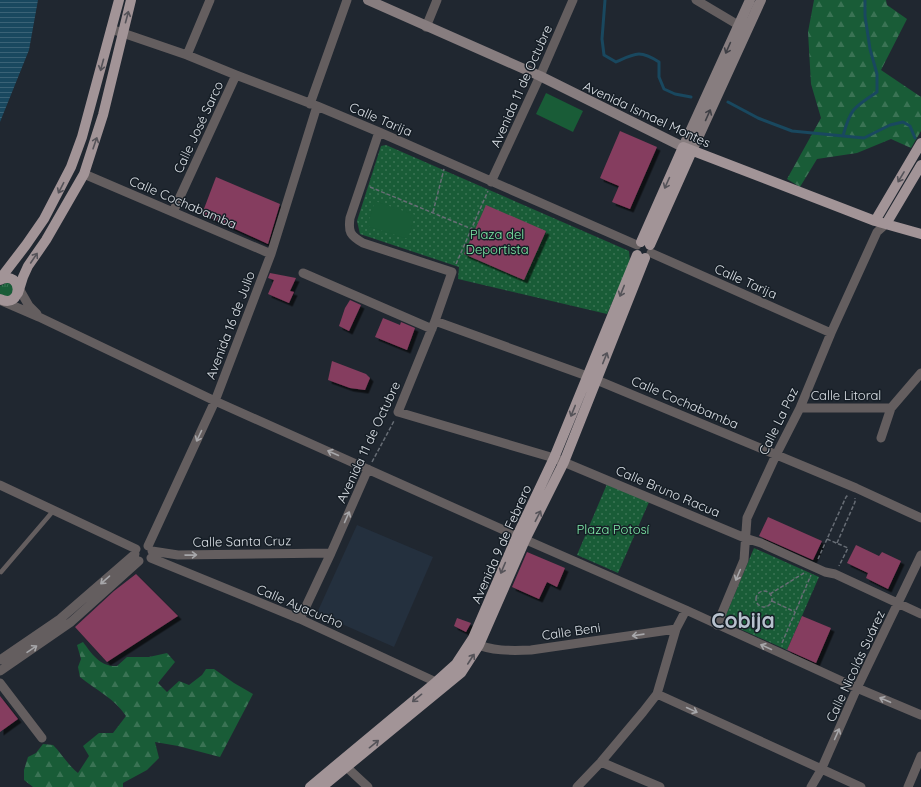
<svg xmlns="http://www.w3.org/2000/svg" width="921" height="787" font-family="Quicksand,sans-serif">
<defs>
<pattern id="grass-tufts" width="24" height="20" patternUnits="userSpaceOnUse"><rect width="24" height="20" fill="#195c37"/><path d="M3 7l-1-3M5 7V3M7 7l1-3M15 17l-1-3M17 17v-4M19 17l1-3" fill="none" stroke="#3a7354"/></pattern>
<pattern id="forest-firs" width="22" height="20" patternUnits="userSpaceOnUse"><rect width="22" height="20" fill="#195c37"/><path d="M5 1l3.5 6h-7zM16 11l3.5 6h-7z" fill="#3a7354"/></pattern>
<pattern id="park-dots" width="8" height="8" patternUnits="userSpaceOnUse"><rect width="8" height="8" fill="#195c37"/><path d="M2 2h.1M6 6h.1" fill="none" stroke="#3a7354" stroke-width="1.8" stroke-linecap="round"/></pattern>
<pattern id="water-rules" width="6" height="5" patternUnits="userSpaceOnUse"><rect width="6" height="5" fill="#19485f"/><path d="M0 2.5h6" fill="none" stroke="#3a6276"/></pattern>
<filter id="shadow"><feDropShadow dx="3.5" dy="3.5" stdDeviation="0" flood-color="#0009"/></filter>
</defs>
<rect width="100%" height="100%" fill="#202730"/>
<path fill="#24303e" d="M357,525L433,557L394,647L317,613Z"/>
<path fill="url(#grass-tufts)" d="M8,282L14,287L11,296H2L0,294V286Z"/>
<path fill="url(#forest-firs)" d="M814,0H886L887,5L907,19L881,70L921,97V131L911,148L891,139L857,153L817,159L800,187L787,179L821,118L811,84L808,32Z
M83,642C92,654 100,667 117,666L127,657H149L167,653L175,662L158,683L167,692L179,681L189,685L202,675L206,669H214L234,683L253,694L220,757L178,746L155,742L159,758L147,770L123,783V787H33L24,780V770L28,757L36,753L43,744L53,745C62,754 68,765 78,773L89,756L83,746L99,733H113L126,716C115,699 96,690 80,677L78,667L81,659L77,645Z"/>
<path fill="url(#park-dots)" d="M386,145L629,251L630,262L607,314L458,279L459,267L360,234L357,221L381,146Z
M607,484L649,502L618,573L577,555Z
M754,548L819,577L787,650L729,624L725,620L726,615Z"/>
<path fill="#195c37" d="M546,93L583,111L573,132L536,114Z
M375,201L415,215L408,239L367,226Z"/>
<path fill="url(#water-rules)" d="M0,0H38L29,50L0,122Z"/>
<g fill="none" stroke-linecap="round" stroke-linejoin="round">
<path stroke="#19485f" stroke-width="3" d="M605,0L602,39L604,55L616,62C636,53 640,50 659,62V77L664,89L675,94L691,97
M728,102L758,118L792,131L864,138L890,125L903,122L910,126L915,138
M843,136C850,109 854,107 877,92V74L870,49L865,16V0"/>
</g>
<path fill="#853d5e" filter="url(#shadow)" d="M620,131L657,147L630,209L612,202L619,186L600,178Z
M216,177L280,204L268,244L202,214Z
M486,205L546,231L524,280L464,254Z
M270,273L296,278L290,291L294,292L289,303L268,294L274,280L268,278Z
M350,300L361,305L349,331L339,326L345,308Z
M383,318L400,325L401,322L415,328L407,350L375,337Z
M332,361L366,374L370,378L365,390L350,388L328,380Z
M768,517L822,541L813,560L759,536Z
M856,545L879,556L882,552L901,561L888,589L866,578L868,573L847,563Z
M527,552L565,568L557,587L547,582L539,599L512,587Z
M136,574L178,616L107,662L75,627L114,591Z
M802,616L831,628L816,663L787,650Z
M457,618L471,623L466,632L454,626Z
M0,696L18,719L0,732Z"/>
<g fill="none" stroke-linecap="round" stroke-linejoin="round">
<path stroke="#676d75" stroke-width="1.5" stroke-dasharray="4 2" stroke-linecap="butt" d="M370,187L472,229
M433,212L444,169
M456,264L488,191
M372,462L394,421
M827,539L848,548L839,566
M837,543L855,502V498
M818,559L846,497L848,495
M756 599a8 8 0 1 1 16 0a8 8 0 1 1-16 0Z
M770,594L804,573
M772,601L795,612
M782,643L811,575"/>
<path stroke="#645e5f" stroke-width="4.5" d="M1,572L54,510"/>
<path stroke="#645e5f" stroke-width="9" d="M696,0L745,29
M426,27L437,0
M111,29L187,55L236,75L317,106L379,132L637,245
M187,55L210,0
M310,104L347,0
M379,132L350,218C348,232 350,235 363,243L452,272L435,321L398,412L554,458L745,538L761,543L825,572L835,574L921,614
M84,174L271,254
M491,182L540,76L573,0
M173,212L236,75
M651,253L831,333
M303,273L432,329
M17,285L29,306L37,314
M2,301L39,317L215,401L517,536L686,610L857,688L921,715
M435,321L587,376L856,488L921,518
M800,408H891
M881,438L891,408L921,373
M0,485L136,549
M148,546L215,401L271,254L317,106
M152,551L178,555L331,553
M151,558L300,619L436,682
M300,619L331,553L368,469
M717,625L744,560L747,518L776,455L800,408L831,333L877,232L886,224
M473,643C492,651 510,651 531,650L676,629
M0,660L60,619L135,554
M0,671L71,622L139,561
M0,683L42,738
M657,694L861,787
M341,762L368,787
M601,762L660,787
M577,787L601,762L643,712L657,694L676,629L686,610
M811,787L821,770L857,688L921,555
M908,787L921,756"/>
<path stroke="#877d7f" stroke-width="10" d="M368,0L540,76L683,147L750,0
M692,151L761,0"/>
<path stroke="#a29497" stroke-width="10" d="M875,221L921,143
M886,224L921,165
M641,242L683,147L875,221L921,234
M650,245L692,151
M0,279L26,245L44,219L71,167L82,137L119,0
M0,280C24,269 23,310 0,299
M18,293L23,277L28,266L46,240L84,174L103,115L131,0
M310,787L436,682L456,664L473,638L517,536L554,458L637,255
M322,787L461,673L479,645L525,540L564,462L645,258"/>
</g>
<defs><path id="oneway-shaft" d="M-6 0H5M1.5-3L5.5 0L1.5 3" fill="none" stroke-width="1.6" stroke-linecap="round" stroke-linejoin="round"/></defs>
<g stroke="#555359">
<use href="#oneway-shaft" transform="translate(127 17) rotate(-75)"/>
<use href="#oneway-shaft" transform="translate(102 65) rotate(105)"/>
<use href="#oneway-shaft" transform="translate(95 143) rotate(-71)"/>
<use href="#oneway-shaft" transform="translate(901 177) rotate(121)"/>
<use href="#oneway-shaft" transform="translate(667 183) rotate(114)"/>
<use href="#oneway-shaft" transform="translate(61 188) rotate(117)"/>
<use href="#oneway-shaft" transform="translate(34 258) rotate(-56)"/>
<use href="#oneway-shaft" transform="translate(622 291) rotate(112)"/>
<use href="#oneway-shaft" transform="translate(605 358) rotate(-68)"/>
<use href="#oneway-shaft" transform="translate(573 411) rotate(112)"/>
<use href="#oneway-shaft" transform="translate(538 516) rotate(-63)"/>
<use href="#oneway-shaft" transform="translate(503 568) rotate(113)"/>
<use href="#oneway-shaft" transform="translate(471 659) rotate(-57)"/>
<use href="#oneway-shaft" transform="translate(417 698) rotate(141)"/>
<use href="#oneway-shaft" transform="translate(374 744) rotate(-39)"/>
</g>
<g stroke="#3e3f45">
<use href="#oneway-shaft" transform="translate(728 48) rotate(114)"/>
<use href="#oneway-shaft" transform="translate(708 115) rotate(-66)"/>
</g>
<g stroke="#a7a7aa">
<use href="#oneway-shaft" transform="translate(199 436) rotate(115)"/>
<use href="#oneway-shaft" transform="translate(333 453) rotate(-156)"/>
<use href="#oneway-shaft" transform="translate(347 517) rotate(-66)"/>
<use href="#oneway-shaft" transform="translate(191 555) rotate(-1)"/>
<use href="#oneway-shaft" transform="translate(738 575) rotate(113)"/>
<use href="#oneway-shaft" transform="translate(105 580) rotate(139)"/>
<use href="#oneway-shaft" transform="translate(638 635) rotate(172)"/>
<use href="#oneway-shaft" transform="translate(766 647) rotate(-156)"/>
<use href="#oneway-shaft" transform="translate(32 649) rotate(-34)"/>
<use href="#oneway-shaft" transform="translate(885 700) rotate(-157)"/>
<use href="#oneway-shaft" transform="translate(692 710) rotate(25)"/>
<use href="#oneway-shaft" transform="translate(837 734) rotate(-66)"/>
</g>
<g text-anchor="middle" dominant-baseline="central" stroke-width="3" stroke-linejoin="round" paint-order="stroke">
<g font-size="13" fill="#dde2e8" stroke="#161e26">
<text transform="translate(521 86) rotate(-66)">Avenida 11 de Octubre</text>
<text transform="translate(647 114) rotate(25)">Avenida Ismael Montes</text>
<text transform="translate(381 119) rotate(23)">Calle Tarija</text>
<text transform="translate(198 127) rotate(-65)">Calle José Sarco</text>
<text transform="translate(183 202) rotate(23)">Calle Cochabamba</text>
<text transform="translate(746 281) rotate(24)">Calle Tarija</text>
<text transform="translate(230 325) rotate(-69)">Avenida 16 de Julio</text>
<text x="846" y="395">Calle Litoral</text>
<text transform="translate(685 402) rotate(23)">Calle Cochabamba</text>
<text transform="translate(778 421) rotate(-64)">Calle La Paz</text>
<text transform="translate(368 442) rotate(-65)">Avenida 11 de Octubre</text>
<text transform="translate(668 491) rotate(23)">Calle Bruno Racua</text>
<text transform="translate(242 541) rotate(-1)">Calle Santa Cruz</text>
<text transform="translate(501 544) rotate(-66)">Avenida 9 de Febrero</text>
<text transform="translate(300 606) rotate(23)">Calle Ayacucho</text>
<text transform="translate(571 631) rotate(-8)">Calle Beni</text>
<text transform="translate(855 666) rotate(-65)">Calle Nicolás Suárez</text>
</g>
<g font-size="13" fill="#81ecaa" stroke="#161e26">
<text x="497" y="234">Plaza del<tspan x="497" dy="15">Deportista</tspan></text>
<text x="613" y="529">Plaza Potosí</text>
</g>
<g font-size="21" font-weight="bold" fill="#b8c2ce" stroke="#161e26">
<text x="743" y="620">Cobija</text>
</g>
</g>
</svg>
